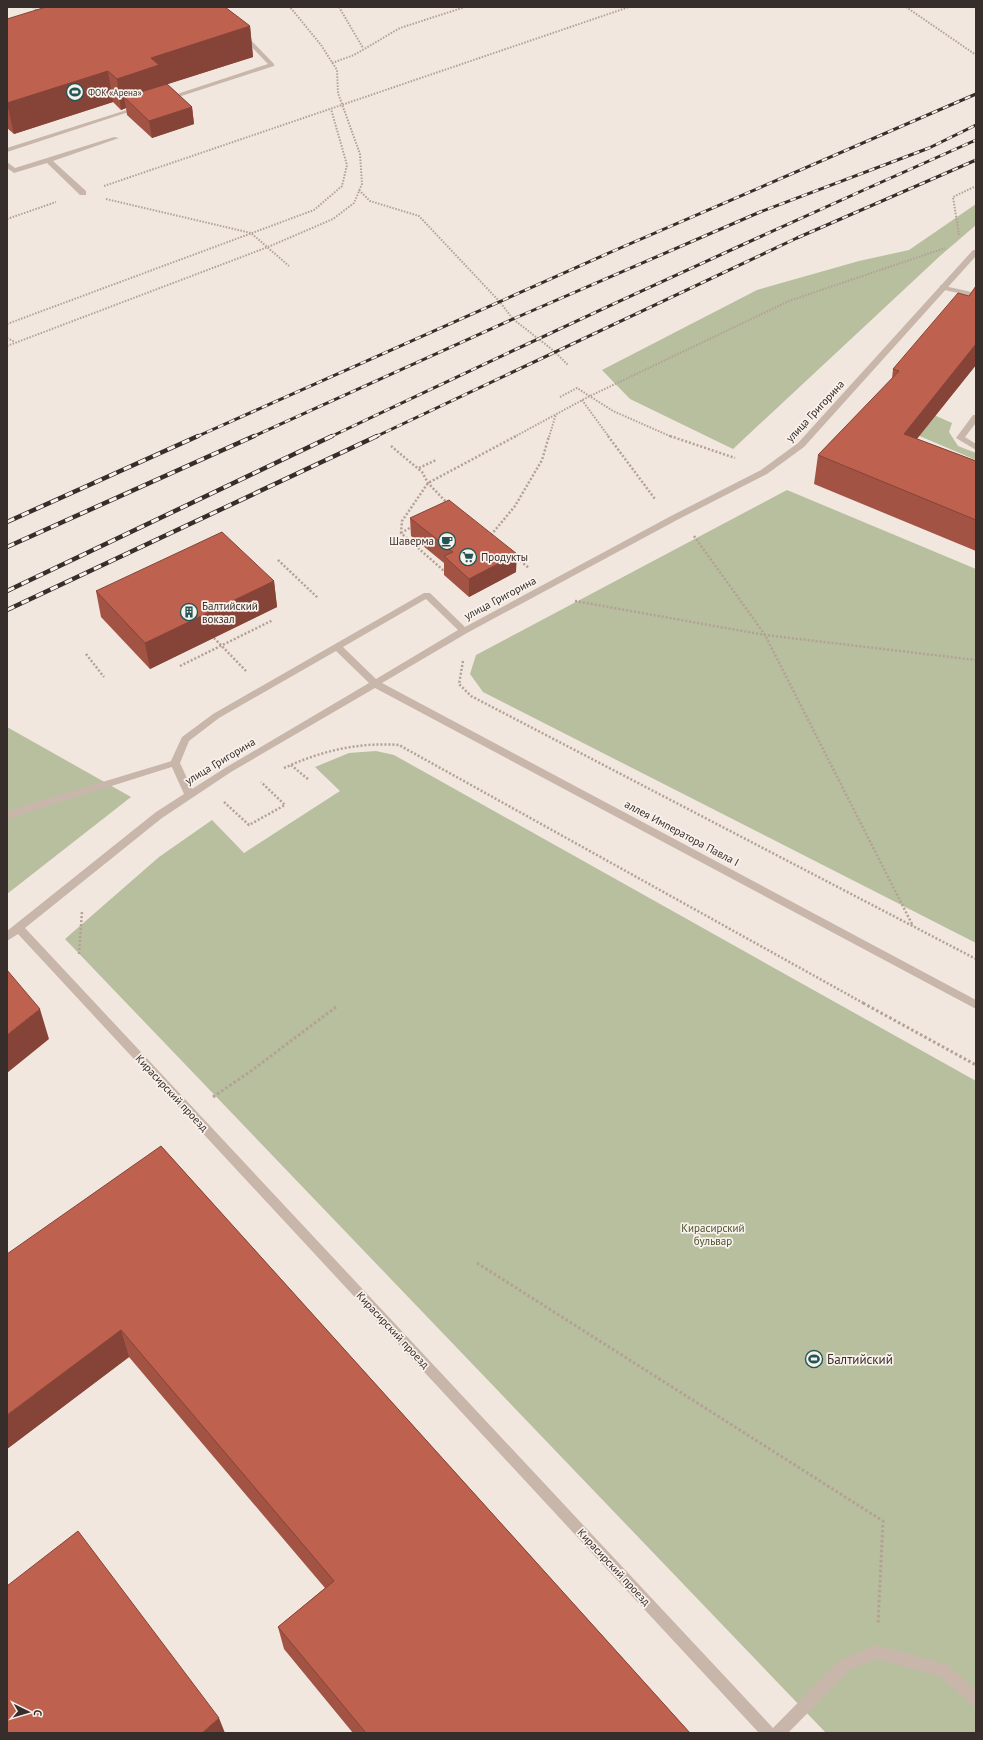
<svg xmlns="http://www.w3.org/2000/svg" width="983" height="1740" font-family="'PT Sans',sans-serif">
<rect width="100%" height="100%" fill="#f1e7de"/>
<path fill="#b7bf9f" d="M976,204V225L940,256L733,449L630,399L602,370L757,290L859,261L909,250Z
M925,411L952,423L949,432L958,446L976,453V460L910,432Z
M787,490L976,569V943L483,692L470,674L476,655Z
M7,727L131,797L7,894Z
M376,751L394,755L976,1081V1733H826L65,939L159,857L212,820L244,853L340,791L315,767L349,753Z"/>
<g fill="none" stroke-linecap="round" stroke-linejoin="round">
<path stroke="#b4a095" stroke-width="2" stroke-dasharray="1.5 1.5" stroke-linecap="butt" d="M33,7L38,12
M339,7L363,48
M906,7L976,55
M332,63L354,55L400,28L465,7
M104,186L629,7
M359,190L370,201L419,216L499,301L513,319L554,351L568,365
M106,199L251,233L289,266
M7,219L56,202
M959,235L953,197L976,186
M7,324L314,210L342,186L347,165L331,109
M7,338L15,342
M7,346L268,247L333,219L354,203L362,184L360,154L338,93L337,70L321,45L290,7
M560,397L577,388L613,411L672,437
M582,400L609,437
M514,437L588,397L789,301L945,248
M549,437L556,414"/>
<path stroke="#b4a095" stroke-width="2.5" stroke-dasharray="2 2" stroke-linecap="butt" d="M608,436L655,499
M670,436L735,458
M391,446L422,472L428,483L448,504
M419,468L436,460
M401,533L413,526
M491,535L515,506L542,460L549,436
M694,536L765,635L913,926
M514,556L529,568
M278,560L318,598
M447,568L443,570L401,533L402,521L428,483L516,436
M575,601L765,635L976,660
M214,638L246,671
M86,654L104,677
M463,661L459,684L471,696L976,959
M180,666L273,620
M291,765L309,780
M284,768C321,751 358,742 399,745L865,1004
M224,802L249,825L285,805L261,782
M79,954L82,911"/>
<path stroke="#b4a095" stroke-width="3" stroke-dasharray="2.5 2.5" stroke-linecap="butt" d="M863,1003L976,1065
M213,1097L251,1071L336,1007
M477,1263L883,1521L878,1625"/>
<path fill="#c9b6ab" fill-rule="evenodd" d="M241,34H245L274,64V66L169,100H165V98L268,64L241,36Z
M136,107L141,108L7,152V148Z
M114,137L119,138L53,161L86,191V195H80L47,163L14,173L7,168V162L15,168Z
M940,285L976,293V297L940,289Z
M973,415H976V423L965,437L976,444V450L956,438Z
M175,760L180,763L178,765L7,819V811Z
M877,1645L948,1665L976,1690V1706L971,1704L939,1676L877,1659L851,1669L788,1733H771L773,1728L841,1659Z"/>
<path fill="#c9b6ab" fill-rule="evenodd" d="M973,250H976V256L804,447L767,474L677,520L467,633L382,683L976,1000V1009L375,688L231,772L162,818L25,928L773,1728L775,1733H759L18,934L7,941V931L156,812L184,794L170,763L182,737L213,714L424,593H430L465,627L671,516L761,470L798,443ZM426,599L458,630L376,679L343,647ZM336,651L369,683L225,768L192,789L180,763L189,741L219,718Z"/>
<g stroke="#372d2a" stroke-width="3">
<path id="rail-far1" d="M196,437L611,252L976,94
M252,437L513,319L760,212L929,148L976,125
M330,437C544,335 759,236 976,140
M375,437L797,238L976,160"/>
</g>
<g stroke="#372d2a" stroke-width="4.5">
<path id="rail" d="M7,522L198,436
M7,547L254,436
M7,591L332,436
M7,610L377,436"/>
</g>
<use href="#rail-far1" stroke="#f9f1eb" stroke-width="2" stroke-dasharray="6" stroke-linecap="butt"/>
<use href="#rail" stroke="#f9f1eb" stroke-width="3" stroke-dasharray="8" stroke-linecap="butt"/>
</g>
<path fill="#a35344" d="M7,19L250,26L253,57L167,84L192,107L194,124L152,138L127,115L126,108L121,110L113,102L14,134L7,128Z
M976,286V365L917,439L976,461V551L814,484L818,455L892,379L893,369L969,296Z
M410,518L516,572L469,597L444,575V563L411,536Z
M274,581L277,607L150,669L101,617L96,591Z
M161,1146L690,1733H353L284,1649L278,1627L325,1588L129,1357L7,1449Z"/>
<path fill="#854437" d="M250,26L253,57L162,86L124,97L126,108L121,110L117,79L151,58Z
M108,71L113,102L14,134L7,103Z
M192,107L194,124L152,138L149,121Z
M976,344V365L898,462L904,434Z
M517,554L516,572L469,597V579Z
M274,581L277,607L150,669L145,643Z
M40,1009L49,1039L7,1073V1035Z
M121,1330L129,1357L7,1449V1415Z
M219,1718L225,1733H202Z"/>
<path fill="#be614f" stroke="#854437" d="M46,7H225L250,26L151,58L159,65L117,79L108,71L7,103V19Z
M167,84L192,107L149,121L124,97Z
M976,286V344L904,434L976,461V520L818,455L899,371L893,369L958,293L969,296Z
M449,500L517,554L469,579L444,556L453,552L410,518Z
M222,532L274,581L145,643L96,591Z
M7,970L40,1009L7,1035Z
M161,1146L690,1733H366L278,1627L334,1581L121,1330L7,1415V1254Z
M78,1531L219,1718L202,1733H7V1586Z"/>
<defs>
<g id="stadium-ring" transform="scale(0.9)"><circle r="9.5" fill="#f9f1eb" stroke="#225655" stroke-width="1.5"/><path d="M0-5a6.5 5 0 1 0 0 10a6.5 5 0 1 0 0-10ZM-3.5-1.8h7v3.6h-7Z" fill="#225655"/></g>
<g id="cafe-ring" transform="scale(0.9)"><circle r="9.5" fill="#f9f1eb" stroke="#225655" stroke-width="1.5"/><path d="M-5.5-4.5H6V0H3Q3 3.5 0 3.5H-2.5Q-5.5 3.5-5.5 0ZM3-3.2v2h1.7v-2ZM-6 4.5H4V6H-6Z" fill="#225655"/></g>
<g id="supermarket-ring" transform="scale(0.9)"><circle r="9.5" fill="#f9f1eb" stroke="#225655" stroke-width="1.5"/><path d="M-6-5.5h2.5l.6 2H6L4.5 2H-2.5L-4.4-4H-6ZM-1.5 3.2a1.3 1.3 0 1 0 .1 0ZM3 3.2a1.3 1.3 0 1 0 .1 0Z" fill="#225655"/></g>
<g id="building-ring" transform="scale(0.9)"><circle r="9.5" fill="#f9f1eb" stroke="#225655" stroke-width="1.5"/><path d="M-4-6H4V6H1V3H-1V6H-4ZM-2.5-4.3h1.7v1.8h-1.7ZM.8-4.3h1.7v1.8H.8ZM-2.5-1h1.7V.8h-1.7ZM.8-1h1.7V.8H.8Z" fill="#225655"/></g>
</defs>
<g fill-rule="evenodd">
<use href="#stadium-ring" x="75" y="92"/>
<use href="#cafe-ring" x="447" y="541"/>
<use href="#supermarket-ring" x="468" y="557"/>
<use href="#building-ring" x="189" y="612"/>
<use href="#stadium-ring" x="814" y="1359"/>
</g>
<g text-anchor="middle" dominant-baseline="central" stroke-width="3.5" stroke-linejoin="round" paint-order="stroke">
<g font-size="9" fill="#372d2a" stroke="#f9f1eb" text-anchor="start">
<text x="88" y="92">ФОК «Арена»</text>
</g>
<g font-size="11" fill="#372d2a" stroke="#f9f1eb">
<text transform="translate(815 411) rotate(-47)">улица Григорина</text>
<text transform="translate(500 598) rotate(-28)">улица Григорина</text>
<text transform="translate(220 761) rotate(-31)">улица Григорина</text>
<text transform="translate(682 833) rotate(28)">аллея Императора Павла I</text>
<text transform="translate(172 1093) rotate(47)">Кирасирский проезд</text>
<text transform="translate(393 1330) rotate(47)">Кирасирский проезд</text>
<text transform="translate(614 1567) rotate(47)">Кирасирский проезд</text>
</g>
<g font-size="11" fill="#372d2a" stroke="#f9f1eb" text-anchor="start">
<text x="434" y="541" text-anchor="end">Шаверма</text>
<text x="481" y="557">Продукты</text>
<text x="202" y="606">Балтийский<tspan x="202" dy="13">вокзал</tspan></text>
</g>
<g font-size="11" fill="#49542f" stroke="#f9f1eb">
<text x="713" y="1228">Кирасирский<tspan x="713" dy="13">бульвар</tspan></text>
</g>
<g font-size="13" fill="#372d2a" stroke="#f9f1eb" text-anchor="start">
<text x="827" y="1359">Балтийский</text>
</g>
</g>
<rect width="983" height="1740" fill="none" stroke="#372d2a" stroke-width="16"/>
<g transform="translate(28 1712) rotate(95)" stroke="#f9f1eb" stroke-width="3" paint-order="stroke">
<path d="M0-3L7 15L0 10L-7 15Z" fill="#372d2a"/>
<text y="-6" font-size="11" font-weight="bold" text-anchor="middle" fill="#372d2a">С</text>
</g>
</svg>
